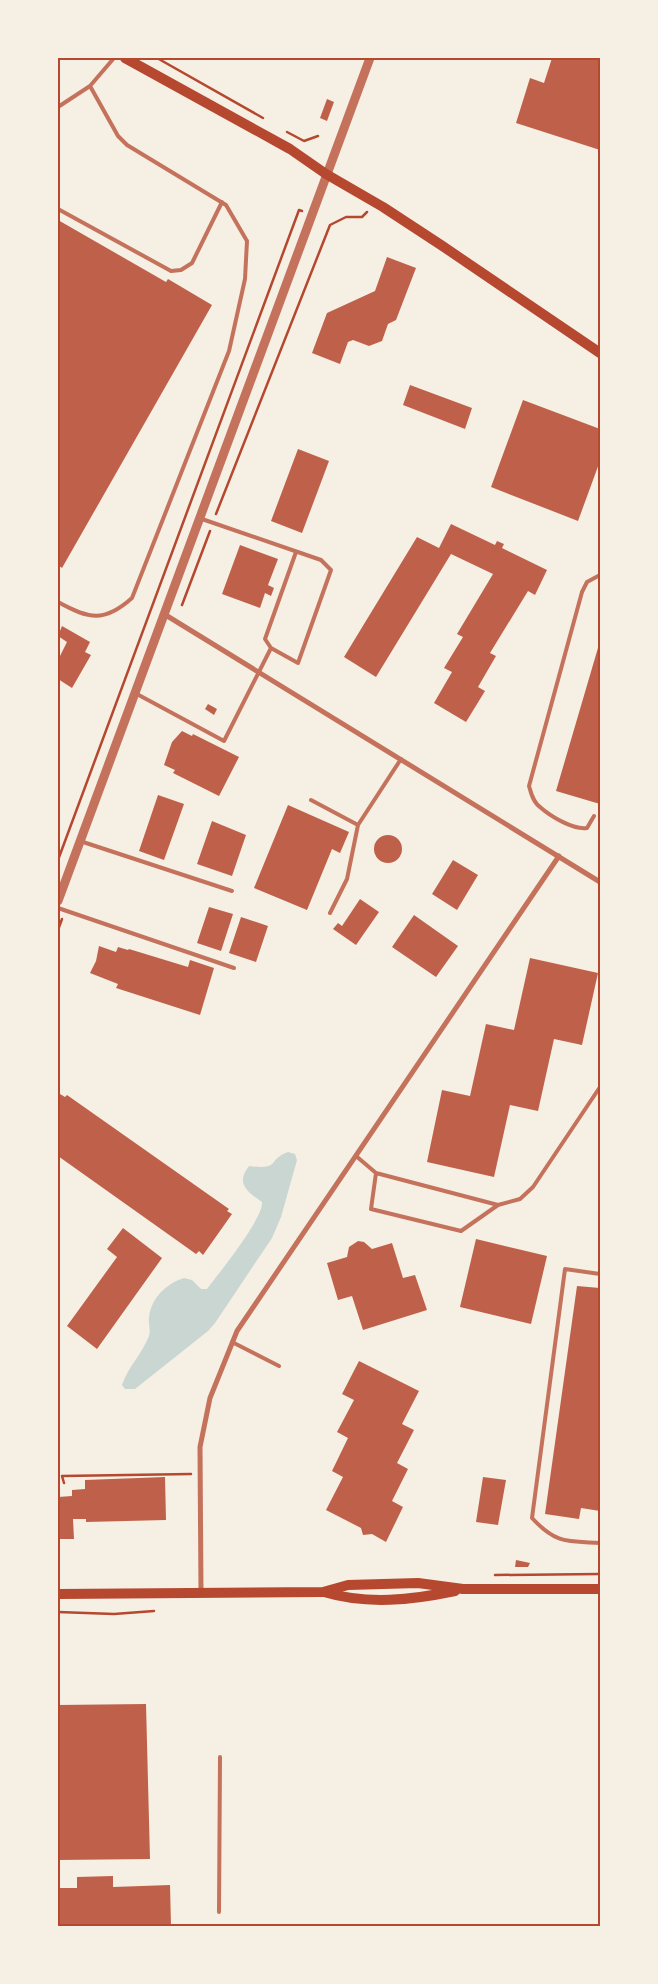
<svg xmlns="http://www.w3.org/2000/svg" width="658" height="1984" font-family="'Golos Text',sans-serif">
<rect width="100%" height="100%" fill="#f6efe4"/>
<path fill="#c9d6d2" d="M288,1152L295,1154L297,1160L281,1217L272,1238L215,1323L208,1331L135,1389H125L122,1385C128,1367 142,1354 149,1336C151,1331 148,1323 149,1317C152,1297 166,1284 184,1278L192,1280L201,1289H207C219,1273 264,1218 262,1202C248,1192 235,1184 249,1166C282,1170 266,1160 288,1152Z"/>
<path fill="#bf614a" d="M552,58H600V150L516,123L530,78L544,83Z
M327,99L334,102L327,121L320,118Z
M58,220L166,282L168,279L212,305L62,568L58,565Z
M387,257L416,268L396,320L388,324L382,341L369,346L353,340L348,342L340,364L312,353L327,313L375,291Z
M410,385L472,408L465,429L403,405Z
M523,400L600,429V461L578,521L491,487Z
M298,449L329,461L302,533L271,521Z
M451,524L495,545L497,541L504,544L502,548L547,570L535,595L528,591L490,653L496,656L478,687L485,691L466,722L434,703L452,672L444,668L463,637L457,634L493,574L451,554L376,677L344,657L417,537L439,548Z
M240,545L278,559L268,585L274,588L271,596L265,593L260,608L222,594Z
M62,626L90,642L85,652L91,655L72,688L58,679V660L67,642L58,636Z
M600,641V804L556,791Z
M208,704L217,709L214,715L205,709Z
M182,731L192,736L193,734L239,757L219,796L173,773L175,770L164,765L172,742Z
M158,795L184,804L164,860L139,851Z
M288,805L349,832L340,853L332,849L307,910L254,888Z
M212,821L246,835L232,876L197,864Z
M374 849a14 14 0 1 1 28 0a14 14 0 1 1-28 0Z
M453,860L478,875L457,910L432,894Z
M360,899L379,912L356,945L333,929L338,923L342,926Z
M209,907L233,914L221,951L197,943Z
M414,915L458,946L436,977L392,947Z
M241,917L268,926L256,962L229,953Z
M99,946L116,952L118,947L128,950L129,949L188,967L190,960L214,968L200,1015L116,988L118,984L90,973L96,961Z
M530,958L598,973L582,1045L554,1039L538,1111L510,1105L494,1177L427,1162L442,1090L470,1096L486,1024L514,1030Z
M60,1094L65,1097L67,1095L229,1209L227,1211L232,1214L203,1255L199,1251L196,1254L58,1156V1098Z
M123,1228L162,1258L97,1349L67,1326L117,1257L107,1249Z
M476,1239L547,1256L531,1324L460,1307Z
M358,1241L364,1242L372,1249L392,1243L403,1278L415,1275L427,1310L363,1330L352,1296L338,1300L327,1263L347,1257L349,1247Z
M577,1286L600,1288V1511L581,1508L579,1519L545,1514Z
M359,1361L419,1391L402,1424L414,1430L397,1463L408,1469L392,1501L403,1507L386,1542L372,1534L363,1535L361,1528L326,1510L343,1477L332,1471L348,1438L337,1432L354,1400L342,1394Z
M165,1477L166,1520L86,1522V1519H73L74,1539H58V1497L72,1496V1490L85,1489V1480Z
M483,1477L506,1480L498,1525L476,1522Z
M516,1560L530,1563L528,1567H515Z
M146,1704L150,1859L58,1860V1705Z
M113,1876V1887L170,1885L171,1926H58V1888H77V1877Z"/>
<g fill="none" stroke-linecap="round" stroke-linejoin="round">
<path stroke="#b5482f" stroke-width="2.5" d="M157,58L263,118
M287,132L304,141L318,136
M216,514L330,225L346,217H362L367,212
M182,605L210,531
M58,860L299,210L302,211
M58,930L62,919
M64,1483L62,1476L191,1474
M495,1575L600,1574
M58,1612L114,1614L154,1611"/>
<path stroke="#c5725c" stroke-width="4" d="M58,107L90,86
M58,209L171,271L181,270L192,263L222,202
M199,518L321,560L331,570L298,663L271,648L265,639L296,552
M58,602C89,619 104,623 132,598L229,351L245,279L247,241L226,205L127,145L118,136L90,86L114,58
M135,693L224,741L271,648
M311,800L358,825
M594,816L587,828C573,830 550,816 540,807C533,802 531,793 529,786L582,592L587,582L600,575
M80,841L232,891
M58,908L234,968
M330,913L347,879L358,825L401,759
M356,1156L376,1173L498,1205
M376,1173L371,1209L461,1231L498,1205L520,1199L533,1187L600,1087
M600,1274L565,1269L532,1518C556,1544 567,1541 600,1543
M232,1342L279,1366
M219,1912L220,1757"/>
<path stroke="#c5725c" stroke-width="5" d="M164,614L600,882
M201,1593L200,1447L210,1398L237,1331L559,856"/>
<path stroke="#c5725c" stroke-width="9" d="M58,901L370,58"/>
<path stroke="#b5482f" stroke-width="10" d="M125,58L290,149L326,174L383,207L441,245L600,353
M324,1592C367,1605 412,1600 455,1591
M58,1594L323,1592L348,1585L418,1583L463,1589H600"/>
</g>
<rect width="658" height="1984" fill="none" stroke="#f6efe4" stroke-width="118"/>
<rect x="59" y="59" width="540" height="1866" fill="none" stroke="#b5482f" stroke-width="2"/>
</svg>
